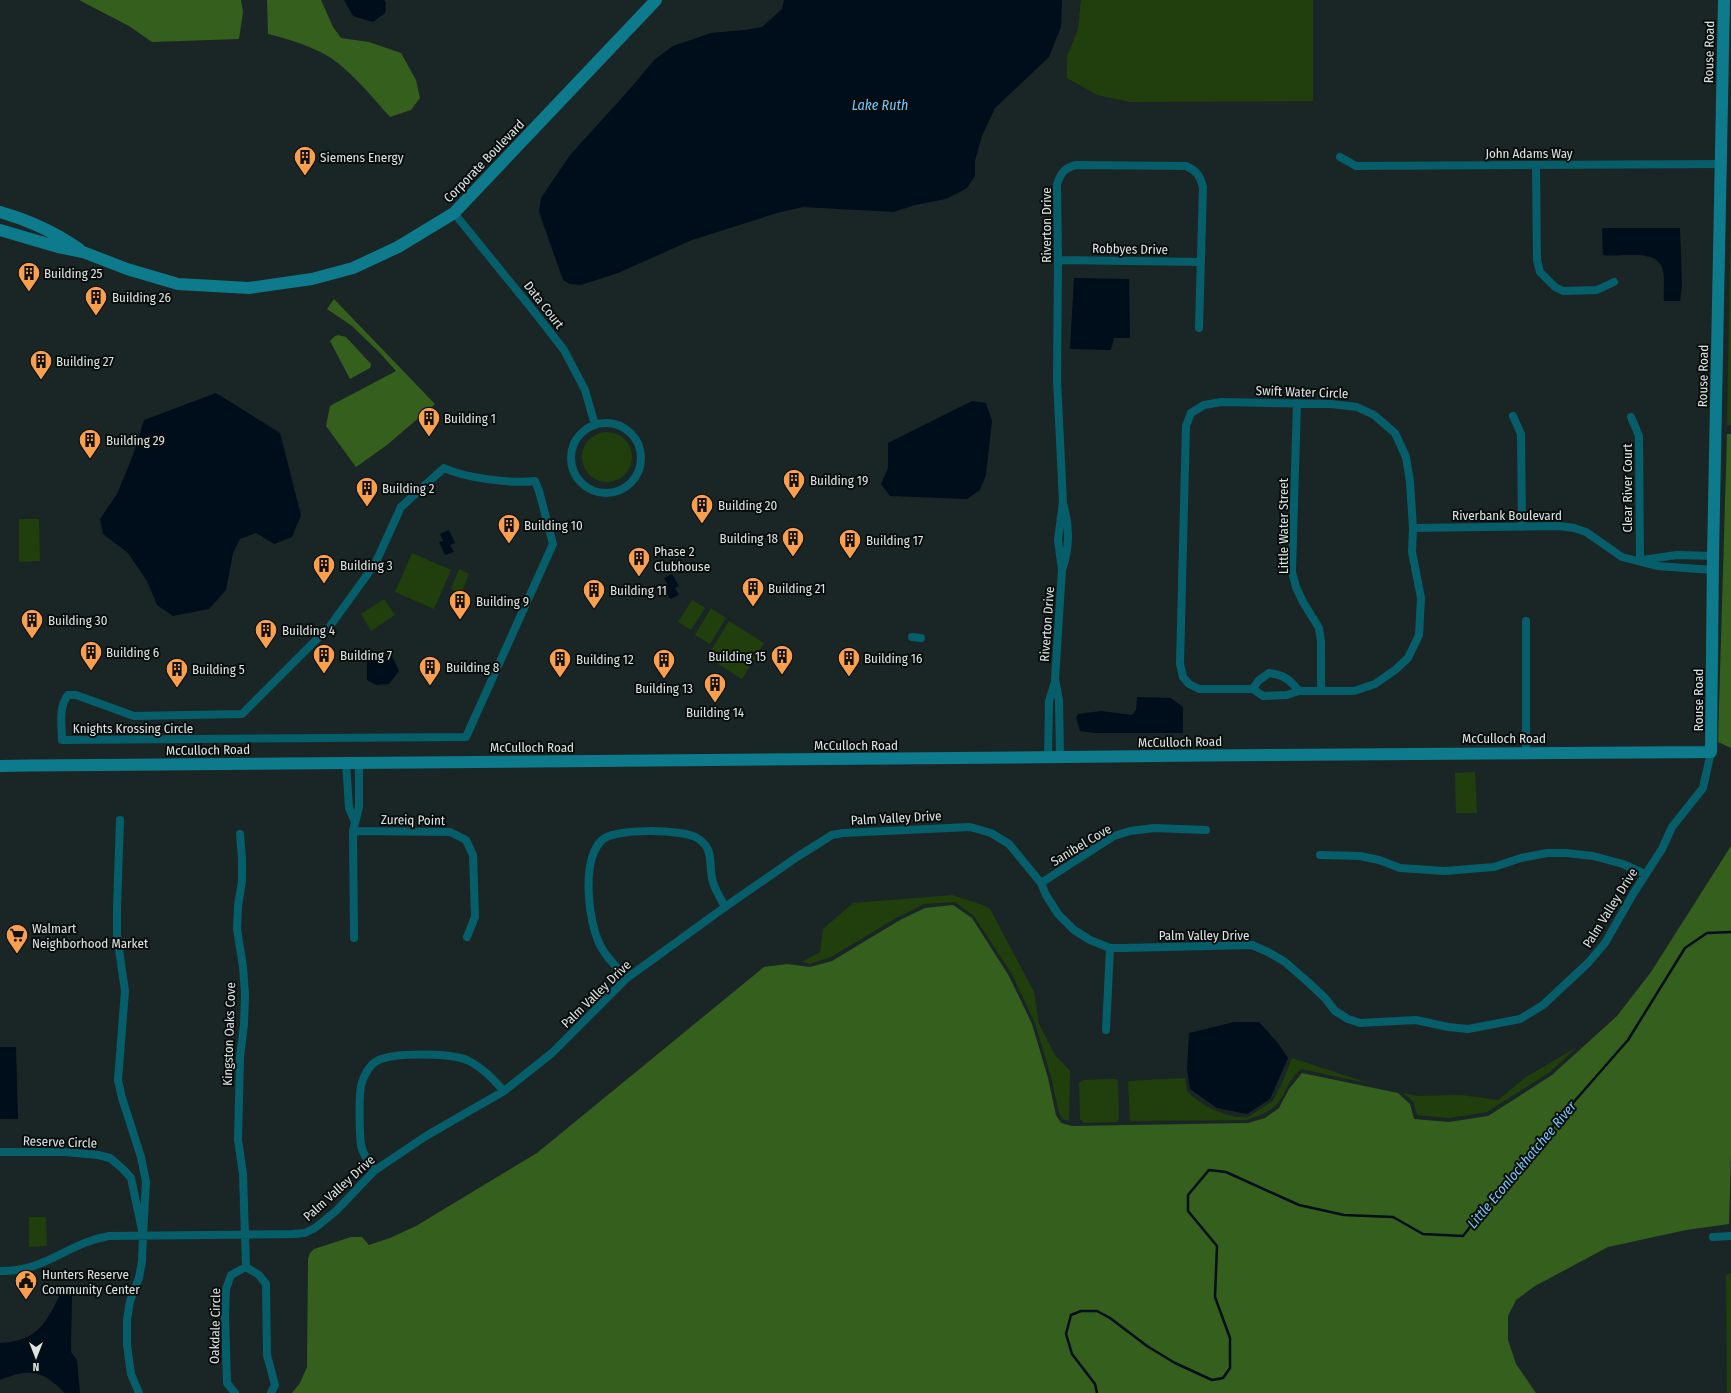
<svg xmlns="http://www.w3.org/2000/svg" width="1731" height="1393" font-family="'Fira Sans Condensed',sans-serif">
<rect width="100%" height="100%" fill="#1a2625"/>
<path fill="#203f0c" d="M1081,0H1313V101L1130,102L1097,95L1067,78V57L1078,29Z
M1731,215V425H1727Z
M582 457a25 25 0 1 1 50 0a25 25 0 1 1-50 0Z
M19,519H39L40,561L19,562Z
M412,553L451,570L434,609L395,592Z
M459,569L469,574L461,594L451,589Z
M384,599L395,615L371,631L361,614Z
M692,600L705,608L691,630L678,622Z
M711,608L726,618L710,644L695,635Z
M729,621L764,643L742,679L707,657Z
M1475,772L1477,813H1456L1455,773Z
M952,895L983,905L990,909L1034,992L1039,1024L1055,1055L1070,1071L1069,1121L1063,1119L1059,1113L1051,1077L1035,1023L1012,974L974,916L955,902L924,904L898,917L831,957L810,964L802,962L820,952L823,929L853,903Z
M1577,1047L1550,1072L1487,1112L1449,1118L1417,1115L1413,1101L1403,1093L1418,1096L1461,1095L1498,1100L1526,1077Z
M1292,1058L1371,1084L1301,1069C1288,1079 1285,1096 1276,1105C1268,1113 1257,1116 1247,1120L1130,1121L1128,1081L1185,1078L1187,1091C1201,1106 1227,1119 1248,1117L1273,1101L1283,1081Z
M1115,1079L1118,1081L1119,1119L1116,1122L1084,1123L1080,1119L1079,1083L1083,1080Z
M29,1217H46L47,1246L29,1247Z
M1731,1273V1393H1727L1726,1275Z"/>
<path fill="#355f1d" d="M79,0H241L243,12L239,39L152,42L129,26Z
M267,0H321L333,27L341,38L369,42L401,53L416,80L420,98L411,110L390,117C372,97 354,74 331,58C312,46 289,39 268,34Z
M334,299L435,404L387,445L356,467L326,426L330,406L396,371L379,352L352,326L327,309Z
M338,335L346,337L371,364L370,368L350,379L330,341L335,336Z
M1727,434H1731V748L1718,742Z
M1731,846V1155L1729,1224L1686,1230L1608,1247L1535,1286L1516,1300L1508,1316V1340L1516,1364L1536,1393H292L300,1383L307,1367L308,1259L310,1253L314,1249L351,1237H362L369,1245L390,1238L416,1226L537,1153L764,967L787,964L810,967L832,961L900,920L925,908L953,905L972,918L1009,976L1032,1024L1048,1078L1056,1115L1061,1123L1072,1126L1248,1123L1265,1118L1279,1108L1289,1089L1302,1073L1398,1093L1410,1104L1414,1119L1449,1122L1488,1116L1552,1075L1617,1016L1651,972Z"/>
<path fill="#000d1b" d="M344,0H384L386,3L385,13L373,22L353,16Z
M784,0H1062L1061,27L1049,57L995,108L982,136L975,161V176L967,188L958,193L946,199L915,205L894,212L803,207L777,213L692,240L618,273L581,285L570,284L563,280L539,212L541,198L570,155L629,90L654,60L673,46L711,33L744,30L762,27L782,9Z
M1604,228H1680L1682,286L1680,301H1664C1663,291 1665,281 1663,271C1659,247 1620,258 1603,255L1602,229Z
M1074,278L1129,279L1130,338H1114L1111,350L1070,349Z
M216,393L280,433L301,515L292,537L274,544L256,533L240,539L233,553L226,590L209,609L173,616L157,605L147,581L128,553L103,534L100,519L117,494L133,455L144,420Z
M972,401L986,403L992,421L986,475L980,490L967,499L890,496L881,484L888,468V443Z
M449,530L455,543L450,545L454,552L445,555L439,542L443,541L440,534Z
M672,574L679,586L675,588L679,595L670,599L664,587L668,585L664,578Z
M379,656H392L399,671L389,684L376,685L367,680V662Z
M1137,697L1171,698L1183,707V733H1094L1080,731L1076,717L1078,714L1101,711L1132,715L1136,710Z
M1234,1022H1259L1278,1043L1288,1058L1270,1099L1247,1114L1217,1108L1190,1089L1187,1069L1189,1033Z
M0,1047H16L18,1119H0Z
M61,1293L72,1295L71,1352L77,1360L80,1393H65C42,1370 30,1368 0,1380V1343C38,1341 45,1324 61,1293Z"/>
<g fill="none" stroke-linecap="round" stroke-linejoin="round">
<path stroke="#000d1b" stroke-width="2.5" d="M1097,1393L1095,1384L1072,1354L1066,1334L1071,1315L1081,1311H1097L1110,1318L1147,1346L1175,1363L1212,1380L1223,1378L1230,1368V1338L1215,1297L1217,1246L1188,1211V1195L1209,1170L1226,1172L1299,1205L1344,1215L1393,1217L1423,1234L1463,1236L1523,1160L1628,1040L1685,948L1707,933L1731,932"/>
<path stroke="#075e6b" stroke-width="8" d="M1340,157L1356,166L1721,164
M1536,165L1537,260L1540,272L1555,287L1563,291L1597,290L1614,282
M454,213L536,314L564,350L585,390L595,425
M1058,260L1201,262
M1221,402L1331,404L1357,407L1374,415L1395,433L1406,457L1410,482L1413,528L1412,552L1421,598L1419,635L1408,658L1395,670L1375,684L1354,691H1299L1287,695L1263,696L1253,689H1199L1189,684L1183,677L1180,664L1186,426L1191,413L1204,405Z
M1297,403L1292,572L1296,587L1303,602L1319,628L1321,642V691
M1513,416L1521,434L1522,527
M1631,417L1639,436L1640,561
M571 458a35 35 0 1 1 70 0a35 35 0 1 1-70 0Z
M444,468C465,478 512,484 535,481L539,491L553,544L466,737L62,740C62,726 58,707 68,695H76L134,716L242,714L330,626L375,564L401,507Z
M1413,528L1559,526L1574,528L1586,532L1622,557L1657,566L1713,570
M1642,560L1677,555L1713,556
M1063,567C1070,545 1070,526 1063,504
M1526,621V752
M912,637L921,638
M1253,689L1258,681L1269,673C1284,675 1289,679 1299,691
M1048,757L1049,701L1055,682
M1060,757L1059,700L1055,679L1062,570L1058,540L1063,502L1057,380L1058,260L1057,184C1061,173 1064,168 1076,165L1186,166C1197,171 1200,176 1203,187L1199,328
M346,762L349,808L355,822
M120,820L117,907V936L125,991L118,1080L122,1098L141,1157L146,1182L143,1235
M353,831L450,832L466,840L473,855L475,917L467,937
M240,834L242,859V881L238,906L237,929L243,967L245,994L244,1024L240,1057L238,1140L243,1174L246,1267
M1320,855L1360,856L1379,860L1400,868L1445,871L1494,867L1521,858L1547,853H1566L1593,856L1623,864L1645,874
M1041,883L1114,836L1130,831L1154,828L1206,830
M354,938L353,831L359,807V762
M627,978C617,968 606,957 600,945C588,921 581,860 602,840C614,828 683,829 697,838C700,839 704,844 706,846C713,856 709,871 713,882C715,890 721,899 725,907
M1106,1030L1110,948
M0,1152H65L98,1155L110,1158L123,1169L131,1178L143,1235L142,1261L139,1278L130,1301L127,1320V1345L131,1374L139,1393
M374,1171C370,1164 365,1157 362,1149C359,1140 359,1096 361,1086C363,1077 369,1065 377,1061C393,1052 450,1053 467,1060C482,1067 493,1079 504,1091
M1713,1237L1731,1236
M246,1267L259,1275L266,1284L267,1355L275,1385L271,1393
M0,1271C46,1272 67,1243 109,1236L293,1234L305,1233L315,1228L336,1211L374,1171L426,1136L504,1091L552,1053L627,978L725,907L797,857L832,835L843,833L970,827L991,833L1009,844L1041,883L1046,895L1058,914L1074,930L1090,940L1110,948H1123L1252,945L1268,952L1285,962L1309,983L1325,998L1335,1011L1348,1019L1360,1023L1416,1020L1448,1027L1468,1029L1520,1019L1543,1005L1557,992L1588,963L1605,943L1633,894L1662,849L1672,827L1703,788L1711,752
M235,1393L227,1383L225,1317L226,1289L231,1275L246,1267"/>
<path stroke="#0e7b8c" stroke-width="12" d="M0,212C28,220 55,232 79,249
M0,230L58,247L83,252L127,269L178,284L249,288L312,279L353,268L398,247L454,213L656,0
M0,766C318,762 636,761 955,758C1207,756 1459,752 1711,752L1713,556L1724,0"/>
</g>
<defs>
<g id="building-pin" transform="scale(1.15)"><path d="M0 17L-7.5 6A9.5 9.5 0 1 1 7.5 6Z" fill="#fa9f4e" stroke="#090e0d"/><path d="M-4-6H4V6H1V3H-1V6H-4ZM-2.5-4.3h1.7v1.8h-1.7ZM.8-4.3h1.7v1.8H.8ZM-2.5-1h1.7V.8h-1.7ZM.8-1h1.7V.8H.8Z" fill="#111"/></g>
<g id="supermarket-pin" transform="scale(1.15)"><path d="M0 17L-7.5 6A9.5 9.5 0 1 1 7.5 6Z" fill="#fa9f4e" stroke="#090e0d"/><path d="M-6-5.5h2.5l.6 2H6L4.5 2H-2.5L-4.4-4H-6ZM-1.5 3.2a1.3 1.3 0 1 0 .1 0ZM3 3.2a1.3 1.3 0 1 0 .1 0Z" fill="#111"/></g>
<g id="civic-pin" transform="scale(1.15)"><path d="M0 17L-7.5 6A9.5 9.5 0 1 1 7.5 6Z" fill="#fa9f4e" stroke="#090e0d"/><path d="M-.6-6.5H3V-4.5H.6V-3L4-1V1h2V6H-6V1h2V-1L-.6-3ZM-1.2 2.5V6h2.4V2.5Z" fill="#111"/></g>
</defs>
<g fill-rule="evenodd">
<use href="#building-pin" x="305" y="157"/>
<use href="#building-pin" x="29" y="273"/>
<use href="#building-pin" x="96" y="297"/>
<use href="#building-pin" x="41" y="361"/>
<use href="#building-pin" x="429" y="418"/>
<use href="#building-pin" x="90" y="440"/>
<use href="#building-pin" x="794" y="480"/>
<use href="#building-pin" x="367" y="488"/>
<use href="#building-pin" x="702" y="505"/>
<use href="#building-pin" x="509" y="525"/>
<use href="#building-pin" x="793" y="538"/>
<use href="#building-pin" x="850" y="540"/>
<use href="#building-pin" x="639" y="558"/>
<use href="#building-pin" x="324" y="565"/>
<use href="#building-pin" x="753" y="588"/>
<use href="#building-pin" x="594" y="590"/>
<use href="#building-pin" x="460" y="601"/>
<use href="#building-pin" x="32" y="620"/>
<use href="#building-pin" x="266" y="630"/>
<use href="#building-pin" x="91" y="652"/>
<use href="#building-pin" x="324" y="655"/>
<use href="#building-pin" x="782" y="656"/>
<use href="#building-pin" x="849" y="658"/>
<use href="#building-pin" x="560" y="659"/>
<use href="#building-pin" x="664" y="660"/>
<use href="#building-pin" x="430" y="667"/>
<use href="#building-pin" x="177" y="669"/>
<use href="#building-pin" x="715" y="684"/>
<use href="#supermarket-pin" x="17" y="935"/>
<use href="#civic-pin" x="26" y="1281"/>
</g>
<g text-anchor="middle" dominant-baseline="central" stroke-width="4" stroke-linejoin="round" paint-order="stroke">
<g font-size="13" fill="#dde4e3" stroke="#090e0d">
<text transform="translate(1709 52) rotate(-89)">Rouse Road</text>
<text x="1529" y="153">John Adams Way</text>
<text transform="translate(484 161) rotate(-46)">Corporate Boulevard</text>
<text transform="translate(1046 225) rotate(-90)">Riverton Drive</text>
<text transform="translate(1130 249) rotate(1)">Robbyes Drive</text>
<text transform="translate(544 305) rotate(52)">Data Court</text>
<text transform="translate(1703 376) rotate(-89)">Rouse Road</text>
<text transform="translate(1302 392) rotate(2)">Swift Water Circle</text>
<text transform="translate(1627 488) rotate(-90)">Clear River Court</text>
<text x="1507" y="515">Riverbank Boulevard</text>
<text transform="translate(1283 526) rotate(-90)">Little Water Street</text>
<text transform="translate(1047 624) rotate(-86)">Riverton Drive</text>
<text transform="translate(1698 700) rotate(-90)">Rouse Road</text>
<text x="133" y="728">Knights Krossing Circle</text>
<text x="1504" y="738">McCulloch Road</text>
<text transform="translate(1180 742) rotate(-1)">McCulloch Road</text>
<text x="856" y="745">McCulloch Road</text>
<text x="532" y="747">McCulloch Road</text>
<text transform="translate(208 750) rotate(-1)">McCulloch Road</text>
<text transform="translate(896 818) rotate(-3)">Palm Valley Drive</text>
<text transform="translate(413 820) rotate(1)">Zureiq Point</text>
<text transform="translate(1081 845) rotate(-31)">Sanibel Cove</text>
<text transform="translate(1610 908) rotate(-58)">Palm Valley Drive</text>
<text x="1204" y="935">Palm Valley Drive</text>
<text transform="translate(596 994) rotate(-44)">Palm Valley Drive</text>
<text transform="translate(229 1034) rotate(-88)">Kingston Oaks Cove</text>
<text transform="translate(60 1142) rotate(2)">Reserve Circle</text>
<text transform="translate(339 1188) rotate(-42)">Palm Valley Drive</text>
<text transform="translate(215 1326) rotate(-89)">Oakdale Circle</text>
</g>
<g font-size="13" fill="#dde4e3" stroke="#090e0d" text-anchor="start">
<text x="320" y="157">Siemens Energy</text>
<text x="44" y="273">Building 25</text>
<text x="112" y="297">Building 26</text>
<text x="56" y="361">Building 27</text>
<text x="444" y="418">Building 1</text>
<text x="106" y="440">Building 29</text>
<text x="810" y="480">Building 19</text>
<text x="382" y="488">Building 2</text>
<text x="718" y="505">Building 20</text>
<text x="524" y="525">Building 10</text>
<text x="778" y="538" text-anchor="end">Building 18</text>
<text x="866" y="540">Building 17</text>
<text x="654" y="551">Phase 2<tspan x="654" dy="15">Clubhouse</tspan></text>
<text x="340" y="565">Building 3</text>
<text x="768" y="588">Building 21</text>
<text x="610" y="590">Building 11</text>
<text x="476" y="601">Building 9</text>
<text x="48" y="620">Building 30</text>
<text x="282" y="630">Building 4</text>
<text x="106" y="652">Building 6</text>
<text x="340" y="655">Building 7</text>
<text x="766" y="656" text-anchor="end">Building 15</text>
<text x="864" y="658">Building 16</text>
<text x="576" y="659">Building 12</text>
<text x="446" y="667">Building 8</text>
<text x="192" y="669">Building 5</text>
<text x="664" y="688" text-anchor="middle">Building 13</text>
<text x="715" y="712" text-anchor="middle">Building 14</text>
<text x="32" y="928">Walmart<tspan x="32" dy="15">Neighborhood Market</tspan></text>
<text x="42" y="1274">Hunters Reserve<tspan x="42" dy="15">Community Center</tspan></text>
</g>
<g font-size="14" font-style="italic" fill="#75c9fc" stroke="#090e0d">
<text x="880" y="105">Lake Ruth</text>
<text transform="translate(1522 1165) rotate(-50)">Little Econlockhatchee River</text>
</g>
</g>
<g transform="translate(36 1357) rotate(180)" stroke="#090e0d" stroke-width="3" paint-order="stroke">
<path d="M0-3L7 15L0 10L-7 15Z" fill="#dde4e3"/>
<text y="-6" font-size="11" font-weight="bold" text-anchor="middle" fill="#dde4e3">N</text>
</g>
</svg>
